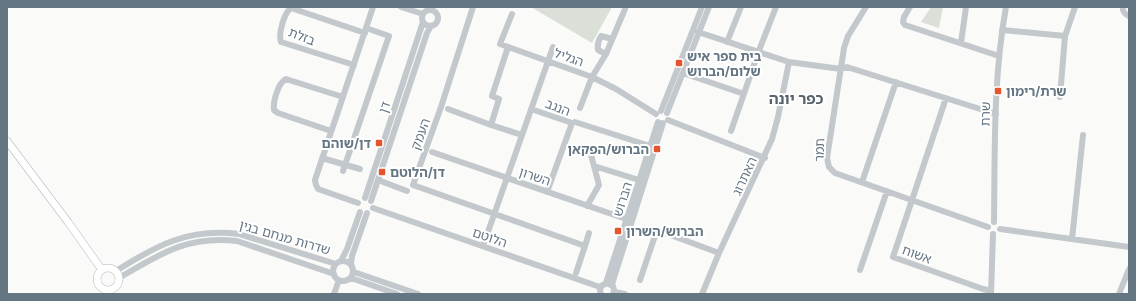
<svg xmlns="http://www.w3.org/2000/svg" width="1136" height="301" font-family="Inter,'Noto Sans Hebrew',sans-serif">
<rect width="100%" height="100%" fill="#fafaf8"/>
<path fill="#dadfd7" d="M531,7H612L592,43Z
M931,7H943L939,28L921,22Z"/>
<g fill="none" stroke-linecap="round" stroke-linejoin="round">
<g stroke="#b5babe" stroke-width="8">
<path id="major" d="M7,141L68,222L102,270
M97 279a11 11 0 1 1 22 0a11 11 0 1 1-22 0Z"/>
</g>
<path stroke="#c3c8cc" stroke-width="6" d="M401,7L423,14
M473,7L441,107L413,185L585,246L576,273
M866,7L848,36L844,48L827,158L829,167L835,173L988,227
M910,7L904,17L903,22L905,25L999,56
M1123,7C1122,12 1125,14 1129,16
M422 18a8 8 0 1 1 16 0a8 8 0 1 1-16 0Z
M512,14L500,44L592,77L616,89L656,114
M1002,30L1065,36
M698,32L789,62L841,69L847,67L996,114
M727,42L741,7
M961,43L966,7
M508,47L492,96L499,99L491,125L522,135
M758,53L776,7
M606,54L598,50C597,44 598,41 601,36L612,39
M354,65L281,42C278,34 284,13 291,8L365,33
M683,73L744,94
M1060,97L1065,36L1075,7
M946,98L893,257L983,289L991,291
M580,108L592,77L606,54L625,9
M448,109L491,125
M531,109L572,123L547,192
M661,111L702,7
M667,113L709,7
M668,120L765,158
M575,122L650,146
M331,131L278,113L274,110C273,101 278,83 286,79L343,97
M731,131L756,59
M432,152L632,221
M322,158L360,169
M594,166L639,180
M343,171L389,36L366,28
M378,180L407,191
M862,182L896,82
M365,198L423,22
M371,201L427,33L431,26
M358,203L318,189L316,185L315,180L373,7
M587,206L599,185L589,147
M373,208L600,287
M994,222C995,151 993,78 1006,7
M1000,229L1129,247
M1072,239L1083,135
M483,246L553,47
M585,246L589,233
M333 271a10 10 0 1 1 20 0a10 10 0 1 1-20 0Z
M341,261L347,249L360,212
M351,264L352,256L367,213
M860,270L887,191
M116,271C157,245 188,228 239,234L336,264
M354,272L418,294
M119,278C160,254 188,235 237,241L334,274
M351,278L397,294
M640,280L657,230L719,253
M606,283L658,122
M612,284L663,123
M614,292L625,294
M334,294L339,280
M601,294L600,291L601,286L607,283L613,286L614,290L613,294
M702,294L719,253L772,139L778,117L789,62
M991,294L993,234
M1119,294L1129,269"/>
<use href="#major" stroke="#fff" stroke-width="7"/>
</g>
<g fill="#e4572e" stroke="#fff" stroke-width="1.5">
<rect x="675" y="59" width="8" height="8" rx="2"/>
<rect x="994" y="87" width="8" height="8" rx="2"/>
<rect x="375" y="139" width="8" height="8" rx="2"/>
<rect x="653" y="145" width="8" height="8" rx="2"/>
<rect x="378" y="168" width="8" height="8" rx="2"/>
<rect x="614" y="227" width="8" height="8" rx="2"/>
</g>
<g text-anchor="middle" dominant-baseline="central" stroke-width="4" stroke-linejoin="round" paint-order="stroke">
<g font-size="13" fill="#657683" stroke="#fff">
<text transform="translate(302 36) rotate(21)">בזלת</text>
<text transform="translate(569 57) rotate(19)">הגליל</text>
<text transform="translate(384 107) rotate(-71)">דן</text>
<text transform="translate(558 107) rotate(21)">הנגב</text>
<text transform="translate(985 114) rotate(-88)">שרת</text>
<text transform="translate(420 134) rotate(-70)">העמק</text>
<text transform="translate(819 150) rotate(-88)">תמר</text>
<text transform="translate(535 176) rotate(19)">השרון</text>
<text transform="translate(744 176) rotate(-65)">האתרוג</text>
<text transform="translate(622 199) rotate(-72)">הברוש</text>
<text transform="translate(285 237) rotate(16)">שדרות מנחם בגין</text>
<text transform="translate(490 237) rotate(19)">הלוטם</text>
<text transform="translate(917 254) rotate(20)">אשוח</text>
</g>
<g font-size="13" font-weight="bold" fill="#657683" stroke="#fff" text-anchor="start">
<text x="687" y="56">בית ספר איש<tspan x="687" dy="15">שלום/הברוש</tspan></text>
<text x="1006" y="91">שרת/רימון</text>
<text x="371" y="143" text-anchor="end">דן/שוהם</text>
<text x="649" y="149" text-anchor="end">הברוש/הפקאן</text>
<text x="390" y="172">דן/הלוטם</text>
<text x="626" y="231">הברוש/השרון</text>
</g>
<g font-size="15" font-weight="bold" fill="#57646e" stroke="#fff">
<text x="796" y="98">כפר יונה</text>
</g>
</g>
<rect width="1136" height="301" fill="none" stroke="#657683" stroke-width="16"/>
</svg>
